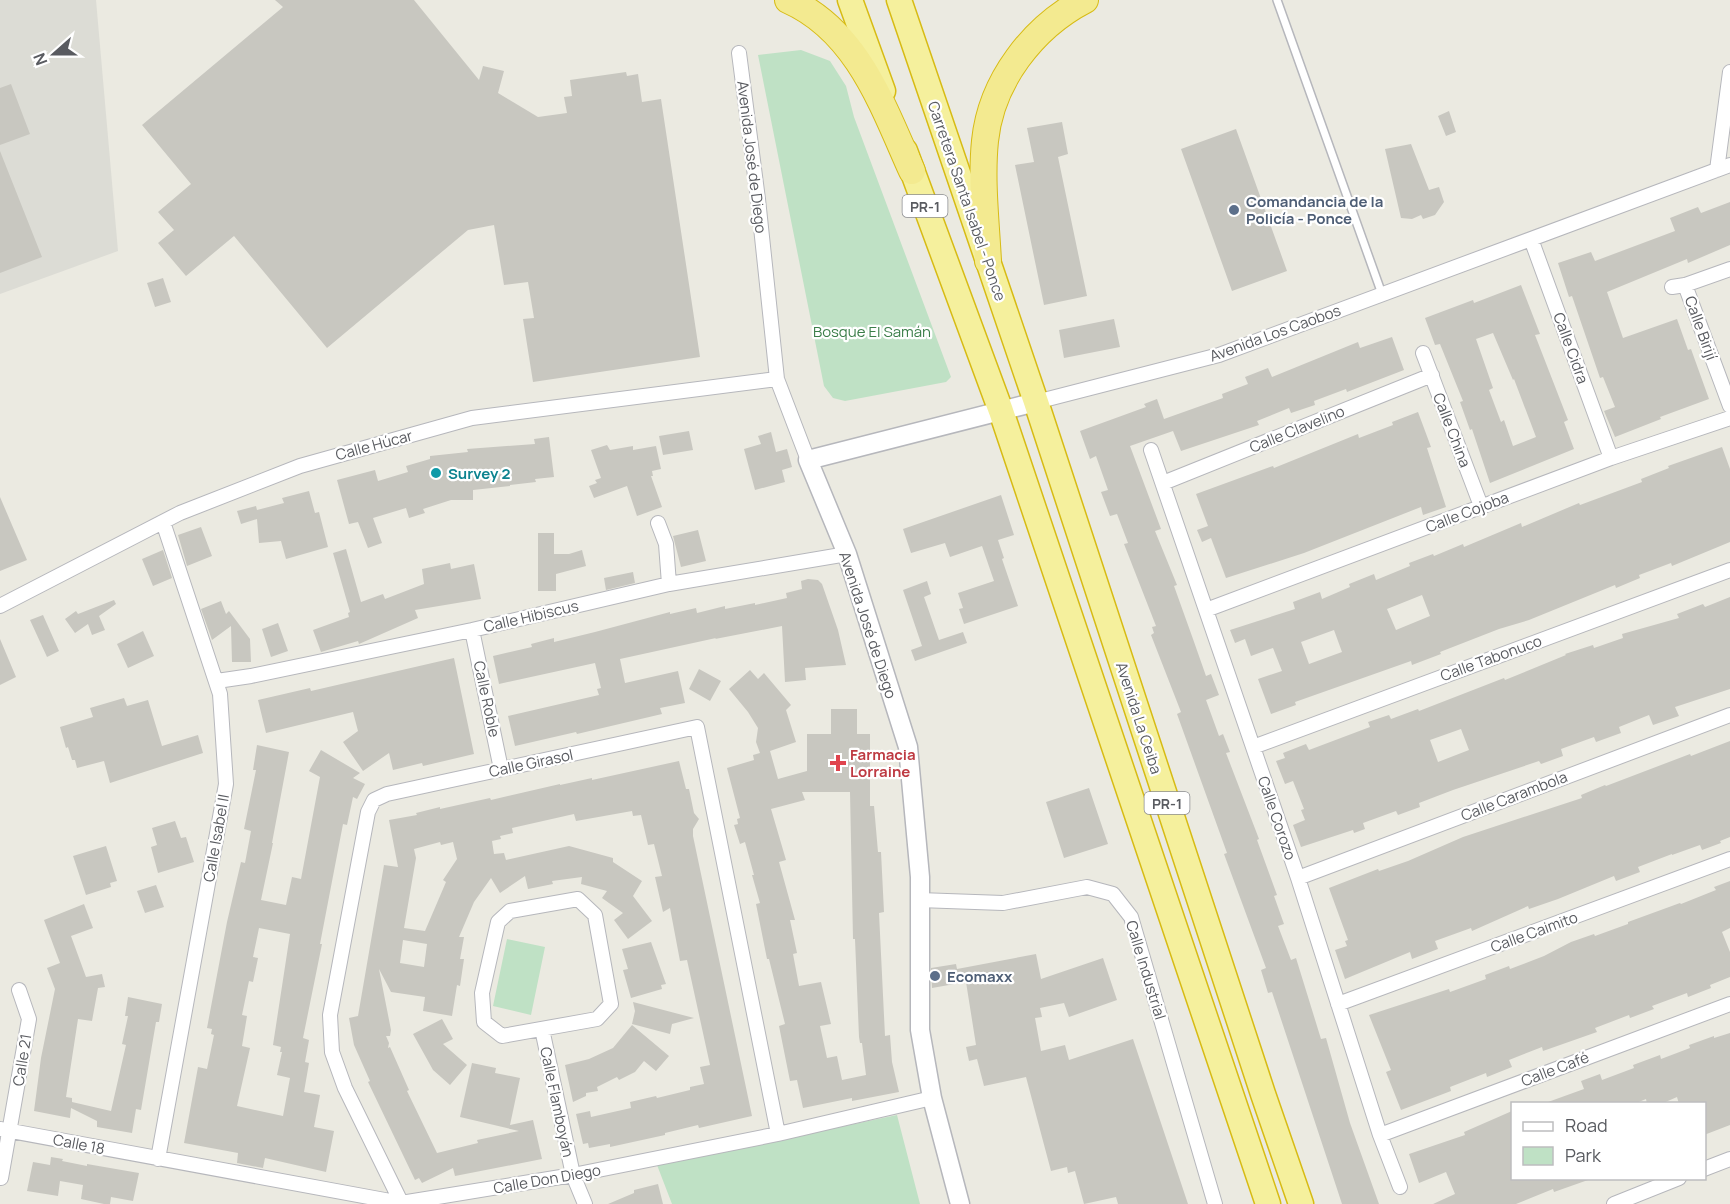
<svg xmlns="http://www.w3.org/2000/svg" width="1730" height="1204" font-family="Manrope,sans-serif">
<rect width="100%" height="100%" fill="#ebeae1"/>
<path fill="#dcdcd5" d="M0,0H96L118,251L0,294Z"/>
<path fill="#bfe1c5" d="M801,50L830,61L846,86L854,117L951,377L946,382L845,401L833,398L824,386L758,55Z
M507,939L545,947L531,1015L493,1006Z
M897,1115L920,1204H672L657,1165Z"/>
<path fill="#c8c7c0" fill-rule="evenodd" d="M275,0H414L479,80L483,66L504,71L498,93L538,117L567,113L564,97L572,96L570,80L626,72L627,76L638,74L642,102L661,99L700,357L533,382L523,319L534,318L528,282L504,285L494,225L468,230L327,348L234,236L186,276L158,243L174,230L158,212L191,184L142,125L283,7Z
M11,84L30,134L0,145V88Z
M1449,111L1456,132L1446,136L1438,116Z
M1062,122L1068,154L1058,157L1087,296L1044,305L1015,165L1034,162L1027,128Z
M1236,129L1287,271L1232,291L1181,149Z
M1411,144L1429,190L1439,187L1444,202L1435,215L1423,219L1421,215L1412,219L1401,218L1385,149Z
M0,151L42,257L0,273Z
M1730,202V245L1688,263L1687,259L1607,292L1623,338L1677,319L1688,350L1691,349L1709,399L1660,417L1661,419L1615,437L1604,411L1615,407L1603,377L1600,378L1572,296L1569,297L1558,263L1591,252L1595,261L1675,231L1670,218L1698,207L1701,213Z
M163,278L171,302L155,307L147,283Z
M1521,285L1540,334L1535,335L1568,420L1564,422L1574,449L1490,483L1472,429L1470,430L1460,402L1463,401L1440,344L1435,345L1425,318L1473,300L1474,303ZM1493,333L1513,380L1514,379L1536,437L1513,446L1504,420L1501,422L1489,390L1493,388L1476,339Z
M1114,319L1120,347L1064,358L1059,330Z
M1392,337L1404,370L1347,392L1346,389L1314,401L1315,405L1291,413L1289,408L1257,421L1259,425L1181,451L1173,431L1130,446L1161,529L1155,531L1177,585L1174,586L1193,639L1206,676L1211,674L1219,695L1206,700L1219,736L1223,734L1230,752L1226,753L1259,839L1257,840L1277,895L1274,896L1284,924L1278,926L1291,960L1296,958L1321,1039L1326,1038L1350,1123L1379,1204H1342L1272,992L1268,993L1261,970L1266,968L1224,854L1227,853L1177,714L1181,712L1151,635L1154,633L1152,627L1156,626L1124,544L1128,543L1117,514L1110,516L1101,492L1108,490L1096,456L1090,459L1080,431L1146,407L1144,404L1157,399L1164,419L1223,398L1222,394L1248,384L1245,377L1268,368L1272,377L1358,342L1360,348Z
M1418,412L1431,447L1427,448L1446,507L1423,515L1421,507L1304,553L1226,578L1211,538L1202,542L1197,530L1208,526L1196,494L1273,466L1274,468L1358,434L1359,438L1393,425L1392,422Z
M689,431L693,450L663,455L659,436Z
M771,432L776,452L787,449L792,467L782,470L785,482L755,490L744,449L761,444L758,436Z
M549,437L554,477L535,479L536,482L510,485V486L473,490V500H451L423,509L425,513L409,518L406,508L373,518L382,543L368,548L358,522L349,524L337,480L375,470L378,481L408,472L406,466L430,459V456L468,452L467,449L535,444L534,439Z
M607,445L610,450L633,446V450L656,446L661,469L652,471L653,476H651L662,507L637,516L627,486L594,498L589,486L597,483L595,480L601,478L591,450Z
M1722,447L1730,469V542L1672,566L1671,563L1639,575L1640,578L1616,588L1615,585L1529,620L1499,629L1440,652L1441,654L1412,665L1411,661L1295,702L1296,705L1271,714L1258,679L1282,671L1273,648L1251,656L1245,639L1235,643L1230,630L1295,609L1293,602L1320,592L1322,599L1350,587L1349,584L1374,574L1376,580L1410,566L1409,563L1433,554L1434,556L1463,544L1464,547L1521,523L1522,527L1579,503L1580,505L1642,482L1641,479L1669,468L1668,466ZM1422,595L1430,616L1396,630L1387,609ZM1334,630L1342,652L1309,664L1301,642Z
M309,491L315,513L319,512L328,547L286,559L281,541L259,543L257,519L241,524L237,511L256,506L257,510L284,503L282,498Z
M1001,495L1014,535L998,540L1004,558L1002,559L1018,606L964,624L959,609L963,608L958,593L994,581L982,546L950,557L945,543L911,553L903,529Z
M0,497L27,560L0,571Z
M201,527L212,556L187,566L178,535Z
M698,530L706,561L681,567L673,536Z
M538,533H554V554H569L582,550L586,566L556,574V591H538Z
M346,549L361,602L383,594L385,599L424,584L422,569L450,563L451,569L474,564L481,599L415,610L418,618L359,644L358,641L321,652L313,630L349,617L348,613L350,612L333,553Z
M163,550L172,578L153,586L142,559Z
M633,572L635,583L606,590L604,578Z
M808,579L818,580L822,584L838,630L846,665L805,668L806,680L785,682L782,626L715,639L716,638L620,659L625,683L678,671L685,703L660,708L662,714L577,734L576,732L515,746L508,716L599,695L597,689L601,688L595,663L499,684L493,656L532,647L531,644L554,638V642L595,632L670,612V614L696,608L697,613L725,606V609L755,603V605L787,598L786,593L802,589L801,581Z
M927,581L931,594L924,597L939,640L963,632L967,643L915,661L911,650L922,646L903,590Z
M1730,597V689L1675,707L1679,716L1653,725L1649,715L1619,727L1621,733L1596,742L1594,737L1561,749L1563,756L1541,764L1539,761L1453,790L1419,803L1420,807L1398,815L1396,811L1363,823L1365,829L1354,833L1353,830L1301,847L1293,825L1305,820L1301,810L1304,809L1293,781L1285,784L1276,761L1285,758L1283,753L1306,744L1309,750L1370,727L1368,722L1389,715L1391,719L1418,709L1419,711L1504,678L1505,680L1566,655L1565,654L1593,645L1594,648L1623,638L1622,634L1679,618L1677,614L1703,604L1705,607ZM1461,729L1469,750L1438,762L1430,740Z
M114,600L116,604L99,616L105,630L92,635L88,624L75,633L65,619L76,611L78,614Z
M221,601L226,614L229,611L250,639L251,662H232L231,626L212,640L201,609Z
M43,615L59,651L47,657L30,620Z
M278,623L288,651L271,657L262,629Z
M143,631L154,656L128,668L117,644Z
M0,639L16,677L0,685Z
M454,658L474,754L423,766L422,763L393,770L389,753L363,771L343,742L358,731L353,712L266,733L258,700L310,688L311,691Z
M699,669L721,681L710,701L689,689Z
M750,670L758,679L764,673L791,705L786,710L796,742L770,751L778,779L807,771V734H831V709H857V734H870V806H874L878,852H881L884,912L879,913L885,1036L890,1035L892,1062L899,1092L852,1101V1098L803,1108L797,1080L790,1081L779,1026L785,1024L769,959H767L756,904L760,903L752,875H754L745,842L740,844L734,825L738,824L737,819L740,818L727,768L754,760L753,755L760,753L756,742L758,728L748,712L729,689ZM802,792H850L853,939H855L859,1037L860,1043H862L866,1075L842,1080L837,1056L827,1058L820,1026L831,1024L821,982L799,986L793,954L797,953L790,920H795L779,862L786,860L771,809L805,800Z
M124,698L127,706L148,700L162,746L198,735L203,753L110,783L104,761L77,768L75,760H72L68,747L66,748L60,727L93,717L90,708Z
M1730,741V837L1720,841L1721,843L1702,850L1700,845L1672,855V854L1638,867L1640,872L1616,881L1614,876L1558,899L1529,909L1528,906L1472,931L1471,928L1435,941L1438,949L1412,959L1410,952L1345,979L1335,950L1347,946L1345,941L1348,940L1329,888L1378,869L1379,871L1408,861L1463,837L1582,798L1581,795L1605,785L1606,786L1690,754L1691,756Z
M257,745L289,752L272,843H273L261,900L286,905L292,877L301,879L320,777L309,771L321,750L360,773L353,778L365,784L357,799L353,797L347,825L343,824L320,944H322L303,1038L309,1040L305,1062L309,1063L304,1092L320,1095L314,1127L334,1131L326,1172L265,1158L263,1168L237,1163L238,1153L184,1143L198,1067L207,1069L214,1035L211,1034L212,1029L207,1028L227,922L241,862L245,863L251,831L244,829L256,770H253ZM259,928L290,934L273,1045L281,1047L280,1052H282L277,1075L290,1078L283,1116L237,1106L250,1048L242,1046L247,1016L242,1015L249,981L253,982L258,958L253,957Z
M679,761L686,789H689L694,813L699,819L693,829V836L752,1116L699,1128L698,1125L665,1133V1135L610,1147V1144L589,1148L588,1143L583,1144L576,1114L590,1111L591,1117L631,1108L630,1102L656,1096L657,1098L690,1090V1087L704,1084L700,1067L710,1065L687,960L680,961L670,908L663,912L655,877L662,876L654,844L648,845L641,815L633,816L632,811L576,821L574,814L512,828L513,833L500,836L501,839L492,841L494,854L504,853L506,860L569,846L613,858V862L642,881L633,896L652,921L628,939L614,920L623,913L602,898L607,891L581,884L582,877L552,881L553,884L528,889L525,876L500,893L491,878L474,902L459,937H464L460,959H464L460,986L457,985L452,1016L423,1011L425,997L391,992L379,969L391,1030L390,1036H386L389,1043L388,1048L390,1047L409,1090L407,1091L437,1153L478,1143L477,1140L519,1131L460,1117L472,1063L496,1068L495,1073L520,1078L510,1125L533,1120L542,1159L455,1176L453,1168L422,1183L419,1178L415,1180L368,1082L370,1081L354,1045L349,1018L358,1016L384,865L398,867L389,820L417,815L416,813L440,807V809L490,798L491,800L560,784V785L592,778V780ZM440,842L441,845L453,842L457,859L443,880L446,882L425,931L404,928L416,858L414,849ZM403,940L427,944L424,967L400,963Z
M1089,788L1108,844L1064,858L1046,802Z
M175,821L181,838L186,837L194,862L158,873L151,847L157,845L152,828Z
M106,846L117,881L110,883L111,887L86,895L73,856Z
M1730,881V928L1722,932L1730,952V977L1710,985L1711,988L1688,997L1687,993L1652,1006L1654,1009L1630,1018L1629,1015L1595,1028L1597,1032L1543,1051L1542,1047L1509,1060L1512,1067L1487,1077L1486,1073L1450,1087L1451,1091L1401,1110L1386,1072L1391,1070L1369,1015L1449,989L1450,992L1486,979L1485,975L1509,966L1510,969L1544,956L1571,942L1594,934L1595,936L1628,924V922L1680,903L1681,904L1716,890L1714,887Z
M156,885L164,907L145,913L137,891Z
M84,904L93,928L71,936L86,977L102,974L105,987L98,988L92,1021L78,1019L66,1097L72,1098V1102L111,1111L126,1045L122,1044L128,1016H125L128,997L162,1004L159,1022H156L141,1110L136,1109L132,1133L97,1127V1121L71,1108L70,1118L34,1111L41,1058L55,989L47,968L60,963L44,920Z
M651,942L666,984L661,985L662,989L631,998L623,970L628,969L622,949Z
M1036,954L1041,979L1103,958L1117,1000L1069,1017L1064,1003L1040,1008L1042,1017L1035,1018L1041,1051L1065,1045L1069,1060L1133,1039L1188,1204H1118L1116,1197L1084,1204L1075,1171L1068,1173L1067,1167L1051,1171L1026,1077L984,1086L977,1059L969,1061L966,1047L976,1045L966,982L932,988L931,968L956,964L957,969Z
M633,1002L694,1018L672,1024L670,1034L632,1024L635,1011Z
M442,1019L453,1039L443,1044L467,1065L450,1085L433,1070L413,1034Z
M632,1025L669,1056L656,1071L644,1061L635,1072L619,1080L617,1077L597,1087L598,1091L586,1093V1096L573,1102L565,1065L589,1059L613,1048Z
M1730,1033V1125L1704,1135V1104H1679L1677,1097L1661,1104H1647L1646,1099L1634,1104H1549L1548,1102L1584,1089L1581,1081L1600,1074L1602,1080L1634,1068L1633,1065L1660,1055L1661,1059L1690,1048L1689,1045L1714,1036V1038Z
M1512,1111V1179L1588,1180L1554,1192L1553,1189L1516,1204H1433L1455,1194L1446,1172L1419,1183L1409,1154L1465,1135L1464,1132Z
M51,1157L63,1159L62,1161L87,1166V1164L139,1173L133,1201L111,1197L110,1204H104L81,1199L83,1185L60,1181L58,1196L27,1191L33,1162L50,1165Z
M658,1184L663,1204H608L634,1193V1190Z"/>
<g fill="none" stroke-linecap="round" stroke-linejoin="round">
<g stroke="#b6b7bc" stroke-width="10">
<path id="service" d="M1277,0L1382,294"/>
</g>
<g stroke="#b6b7bc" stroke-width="16">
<path id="minor" d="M739,53L758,199L777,379L808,460
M1717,170L1730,72
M1531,239L1611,458
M1685,285L1730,406
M1672,287L1685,285L1730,269
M1423,353L1481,506
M1036,402L1219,355L1730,165
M1151,450L1298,878L1380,1135L1400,1187
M1163,483L1432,375
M658,523L666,544L669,584
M0,606L180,513L300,466L472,418L777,379
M1206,610L1611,458L1730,418
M472,630L501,769
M217,681L251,676L472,630L669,584L847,554
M1253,747L1730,570
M1298,878L1730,715
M578,899L595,915L611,1004L597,1019L502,1036L484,1022L482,993L498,922L510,911Z
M919,900L1003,903L1087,887L1113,894L1131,917L1215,1204
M1338,1004L1730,859
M542,1029L573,1175L585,1204
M0,1129L401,1203L573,1175L778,1134L932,1098
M1380,1135L1730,1004
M158,1159L226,784L220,694L163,522
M1704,1169L1730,1159
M1,1178L29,1019L19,990
M402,1204L345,1088L332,1052L330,1015L368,812L374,800L387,794L697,727L778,1134
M1614,1204L1679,1178"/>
</g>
<g stroke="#b6b7bc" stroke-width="21">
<path id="tertiary" d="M960,1204L932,1098L920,1030V877L908,747L847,554L808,460L1036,402"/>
</g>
<g stroke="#d7bb14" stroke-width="27">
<path id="trunk" d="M850,0L883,91
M899,0L1036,402L1263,1094L1301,1204
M905,151L1001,411L1268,1204"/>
</g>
<g stroke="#d7bb14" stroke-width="28">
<path id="motorway" d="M788,0C858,31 883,107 912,171
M988,261C986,222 981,180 985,141C991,81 1033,27 1085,0"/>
</g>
<use href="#service" stroke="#fff" stroke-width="7"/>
<use href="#minor" stroke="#fff" stroke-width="14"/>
<use href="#tertiary" stroke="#fff" stroke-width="18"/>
<use href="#trunk" stroke="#f5f09d" stroke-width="24"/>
<use href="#motorway" stroke="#f3ea90" stroke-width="26"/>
</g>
<g fill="#5c6f8a" stroke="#fff" stroke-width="2">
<circle cx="1234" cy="210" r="6"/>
<circle cx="935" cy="976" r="6"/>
</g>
<circle fill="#0f9aa8" stroke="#fff" stroke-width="2" cx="436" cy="473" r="6"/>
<path fill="#e0444e" stroke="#fff" stroke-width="2" d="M835 754h6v6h6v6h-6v6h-6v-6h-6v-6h6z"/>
<g text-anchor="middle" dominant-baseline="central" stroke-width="4.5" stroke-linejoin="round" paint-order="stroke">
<g fill="#fff" stroke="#8b8c90" stroke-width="1.5">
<rect x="902.5" y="195" width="45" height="22" rx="4.5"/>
<rect x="1144.5" y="792" width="45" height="22" rx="4.5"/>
</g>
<g font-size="14" font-weight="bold" fill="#595b60">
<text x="925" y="206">PR-1</text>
<text x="1167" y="803">PR-1</text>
</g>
<g font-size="15" fill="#595b60" stroke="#fff">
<text transform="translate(752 157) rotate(83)">Avenida José de Diego</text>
<text transform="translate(967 201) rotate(71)">Carretera Santa Isabel - Ponce</text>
<text transform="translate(1701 328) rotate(70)">Calle Birijí</text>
<text transform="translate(1275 333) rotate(-20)">Avenida Los Caobos</text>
<text transform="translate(1571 348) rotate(70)">Calle Cidra</text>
<text transform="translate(1297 429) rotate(-22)">Calle Clavelino</text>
<text transform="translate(1452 430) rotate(69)">Calle China</text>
<text transform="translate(374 445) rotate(-15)">Calle Húcar</text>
<text transform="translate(1467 512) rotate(-21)">Calle Cojoba</text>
<text transform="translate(531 616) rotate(-13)">Calle Hibiscus</text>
<text transform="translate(868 625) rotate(72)">Avenida José de Diego</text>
<text transform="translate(1491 658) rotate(-20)">Calle Tabonuco</text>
<text transform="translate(487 699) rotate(78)">Calle Roble</text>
<text transform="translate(1139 718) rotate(72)">Avenida La Ceiba</text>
<text transform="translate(531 763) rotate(-12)">Calle Girasol</text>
<text transform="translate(1514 796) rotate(-21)">Calle Carambola</text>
<text transform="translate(1277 818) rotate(71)">Calle Corozo</text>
<text transform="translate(216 838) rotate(-80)">Calle Isabel II</text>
<text transform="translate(1534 932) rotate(-20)">Calle Caimito</text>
<text transform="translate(1146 970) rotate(73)">Calle Industrial</text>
<text transform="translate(22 1060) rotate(-81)">Calle 21</text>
<text transform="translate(1555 1069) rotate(-21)">Calle Café</text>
<text transform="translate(557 1102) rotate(78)">Calle Flamboyán</text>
<text transform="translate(79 1144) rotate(11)">Calle 18</text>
<text transform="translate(547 1179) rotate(-10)">Calle Don Diego</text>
</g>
<g font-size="15" font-weight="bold" fill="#4e5e75" stroke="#fff" text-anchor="start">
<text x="1246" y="201">Comandancia de la<tspan x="1246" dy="17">Policía - Ponce</tspan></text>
<text x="947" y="976">Ecomaxx</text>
</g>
<g font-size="15" fill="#3b7e49" stroke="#fff">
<text x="872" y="331">Bosque El Samán</text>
</g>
<g font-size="15" font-weight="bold" fill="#0d838f" stroke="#fff" text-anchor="start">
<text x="448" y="473">Survey 2</text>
</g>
<g font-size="15" font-weight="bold" fill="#be3a42" stroke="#fff" text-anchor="start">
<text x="850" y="754">Farmacia<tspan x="850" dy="17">Lorraine</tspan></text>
</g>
</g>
<rect x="1511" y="1102" width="195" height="78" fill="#ffffff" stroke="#bdbdbf" stroke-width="1.5"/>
<rect x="1523" y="1122" width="30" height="9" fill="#ffffff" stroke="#bdbdbf" stroke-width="1.5"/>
<text x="1565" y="1132" font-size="18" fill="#595b60">Road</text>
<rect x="1523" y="1147" width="30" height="18" fill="#bfe1c5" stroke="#bdbdbf" stroke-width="1.5"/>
<text x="1565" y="1162" font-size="18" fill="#595b60">Park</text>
<g transform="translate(54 54) rotate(249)" stroke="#ffffff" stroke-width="4.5" paint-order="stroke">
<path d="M0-4.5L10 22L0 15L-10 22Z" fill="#595b60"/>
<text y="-9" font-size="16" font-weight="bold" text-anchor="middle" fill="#595b60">N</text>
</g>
</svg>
